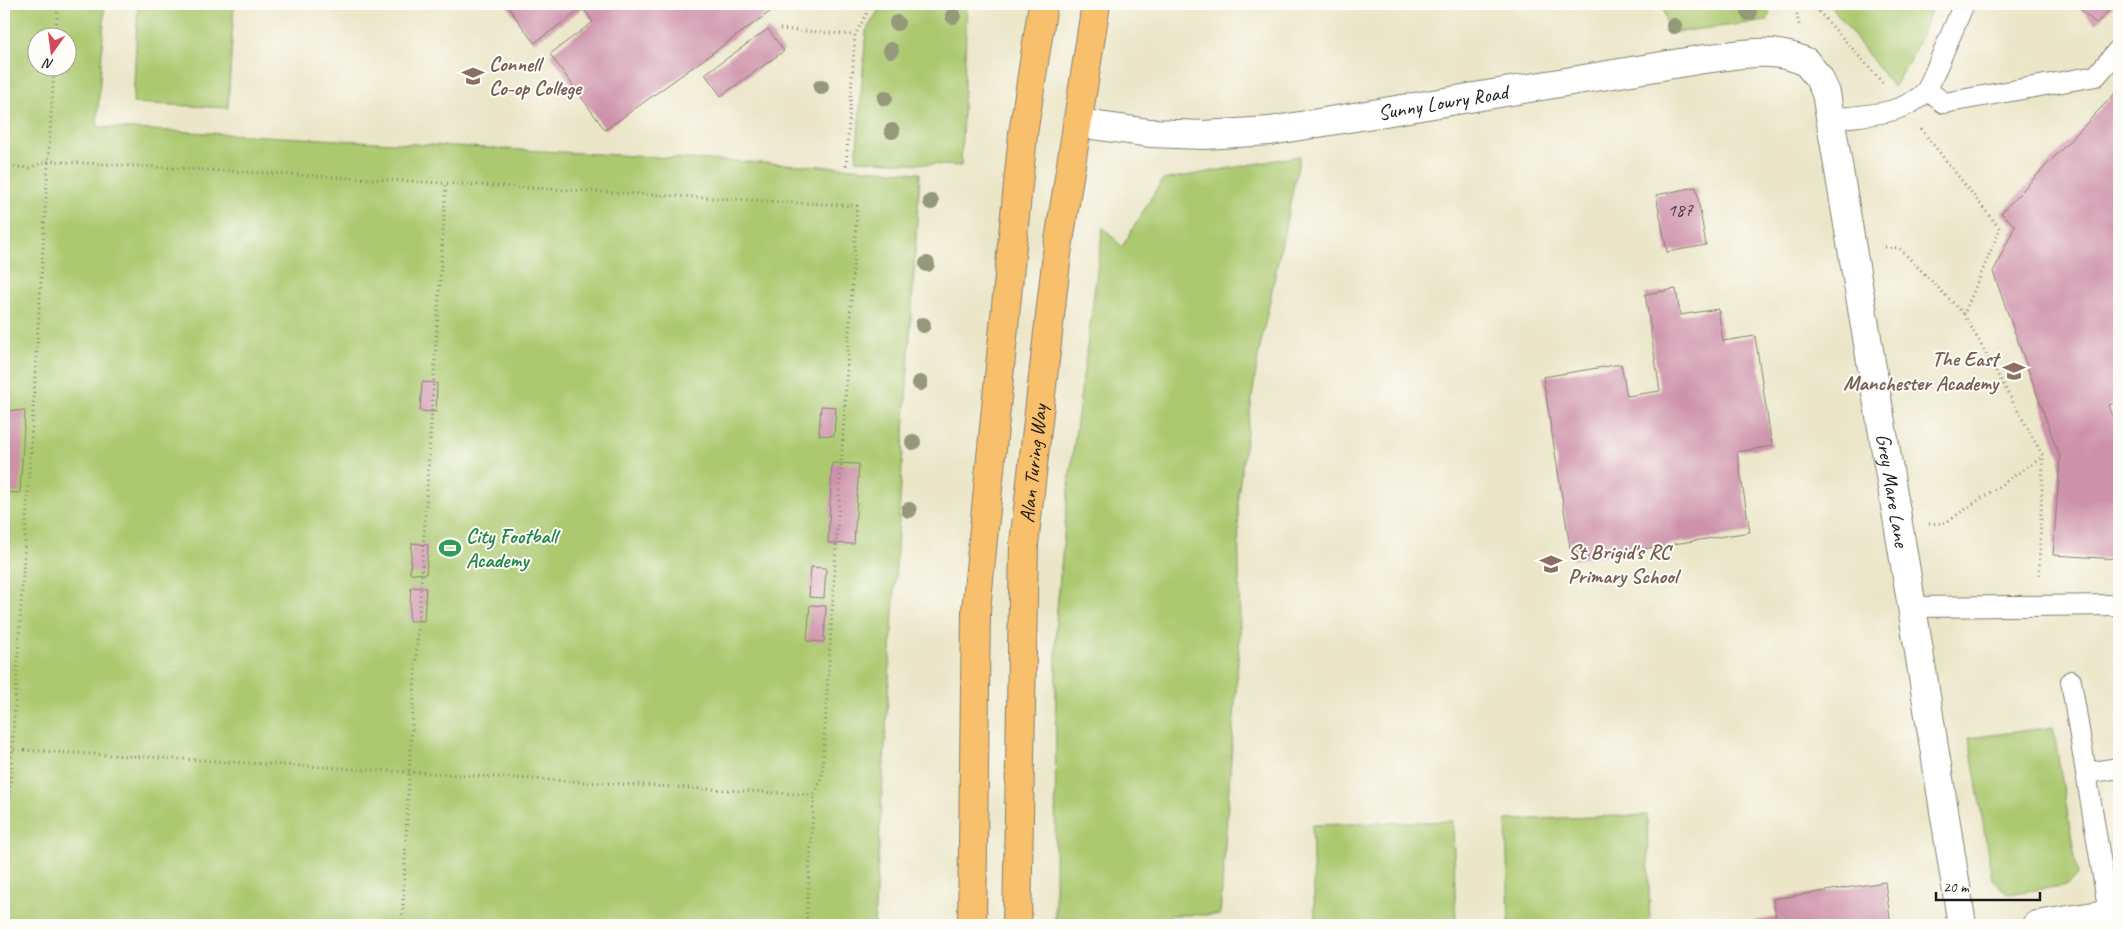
<svg xmlns="http://www.w3.org/2000/svg" width="2123" height="929" font-family="Caveat,sans-serif">
<rect width="100%" height="100%" fill="#fdfcf7"/>
<filter id="ink" filterUnits="userSpaceOnUse"><feTurbulence type="fractalNoise" baseFrequency=".02" numOctaves="2"/><feDisplacementMap in="SourceGraphic" scale="10" xChannelSelector="R" yChannelSelector="G"/><feConvolveMatrix kernelMatrix="1 2 1 2 8 2 1 2 1" color-interpolation-filters="sRGB"/></filter>
<filter id="wash" filterUnits="userSpaceOnUse"><feTurbulence type="fractalNoise" baseFrequency=".0096" numOctaves="4" result="noise"/><feDisplacementMap in="SourceGraphic" scale="20" xChannelSelector="R" yChannelSelector="G"/><feGaussianBlur stdDeviation="1.12" result="paint"/><feColorMatrix in="noise" values="0 0 0 0 0 0 0 0 0 0 0 0 0 0 0 0 0 1.4 0 .05"/><feComposite in="paint" operator="in"/></filter>
<g filter="url(#wash)">
<rect width="100%" height="100%" fill="#ebe6c8"/>
<path fill="#acc970" stroke="#647246" fill-rule="evenodd" d="M4,4H105L97,127L839,167L920,173L874,925H4ZM38,38H68V68H38Z
M138,4H234L228,108L133,103Z
M882,4H967L961,166L856,160L866,31Z
M1663,4H1759L1770,12L1767,21L1668,33Z
M1830,4H1934L1911,59L1893,87Z
M1300,156L1258,357L1238,495L1240,633L1220,915H1170L1166,925H1055L1056,619L1069,482L1103,227L1122,247L1162,180Z
M2053,727L2078,875L2068,885L2008,894L1992,879L1969,738Z
M1647,815L1650,925H1509L1506,820Z
M1453,821L1456,925H1315L1312,825Z"/>
<g id="blocks">
<path fill="#cd91a9" d="M506,4H781L605,130L550,54L593,22L583,8L534,43Z
M2075,4H2115L2096,24Z
M768,29L784,51L721,96L705,74Z
M2119,89V401L2109,405L2112,414L2119,415V559L2053,555L2060,458L1993,272L2015,226L2001,213Z
M1696,187L1706,245L1667,252L1656,195Z
M1676,289L1680,315L1718,309L1723,341L1755,336L1772,446L1737,452L1750,532L1572,560L1543,377L1621,364L1627,396L1660,391L1645,294Z
M422,382L437,383L436,412L420,411Z
M821,406L836,407L834,436L819,435Z
M4,410L25,411L20,493L4,492Z
M832,463L859,464L854,544L828,543Z
M412,543L428,545L426,574L410,573Z
M811,567L826,568L824,598L809,597Z
M411,587L426,588L424,621H409Z
M810,605L826,606L824,642L807,641Z
M1885,882L1891,925H1729L1776,917L1773,899Z"/>
</g>
</g>
<g filter="url(#ink)">
<use href="#blocks" fill-opacity="0" stroke="#848172" stroke-width="1"/>
<g fill="none" stroke-linecap="round" stroke-linejoin="round">
<g stroke="#848172" stroke-width="22">
<path id="service" d="M1927,90L1944,103L2096,76L2119,49
M1830,119C1863,115 1904,116 1927,90L1964,4
M1912,607L2119,605
M2071,681L2109,913
M2086,773L2119,768"/>
</g>
<g stroke="#848172" stroke-width="30">
<g id="minor">
<path id="s1" d="M1077,123L1150,133L1204,135L1270,131L1704,59C1739,55 1773,46 1806,62"/>
</g>
</g>
<g stroke="#848172" stroke-width="30">
<g id="tertiary">
<path id="s2" d="M1806,62L1819,78L1826,93L1912,607L1962,925"/>
<path d="M2037,925L2119,912"/>
</g>
</g>
<g stroke="#848172" stroke-width="30">
<g id="trunk">
<path d="M972,925L976,610L1023,134L1043,4"/>
<path id="s3" d="M1017,925L1024,544L1057,254L1096,4"/>
</g>
</g>
<path stroke="#848172" stroke-width="3" stroke-dasharray="1 4" stroke-linecap="butt" d="M1795,4L1799,25
M1812,4L1884,84
M780,29L855,35
M55,38L58,4
M1921,129L2000,229L1964,314L2043,456L2039,577
M4,166L29,168L47,161L857,206L822,776L814,795L806,925
M846,166L855,35L872,4
M1885,247L1899,248L1964,314
M1929,524L1945,523L2042,457
M4,749L814,795
M4,882L54,68
M402,925L409,773L446,184"/>
<use href="#service" stroke="#fff" stroke-width="20"/>
<use href="#minor" stroke="#fff" stroke-width="28"/>
<use href="#tertiary" stroke="#fff" stroke-width="28"/>
<use href="#trunk" stroke="#f8bf6c" stroke-width="28"/>
</g>
<g fill="#959879">
<circle cx="1749" cy="13" r="8"/>
<circle cx="953" cy="16" r="8"/>
<circle cx="897" cy="23" r="8"/>
<circle cx="1674" cy="26" r="8"/>
<circle cx="891" cy="50" r="8"/>
<circle cx="821" cy="87" r="8"/>
<circle cx="885" cy="98" r="8"/>
<circle cx="892" cy="131" r="8"/>
<circle cx="931" cy="202" r="8"/>
<circle cx="927" cy="264" r="8"/>
<circle cx="923" cy="325" r="8"/>
<circle cx="920" cy="383" r="8"/>
<circle cx="913" cy="442" r="8"/>
<circle cx="909" cy="510" r="8"/>
</g>
</g>
<defs>
<g id="university-bare" transform="scale(1.725)"><path d="M0-5L7-2L0 1L-7-2ZM-4 1L0 2.5L4 1V4Q0 6-4 4Z" fill="#8d6e63" stroke="#fdfcf7" stroke-width="2.5" paint-order="stroke"/></g>
<g id="school-bare" transform="scale(1.725)"><path d="M0-5L7-2L0 1L-7-2ZM-4 1L0 2.5L4 1V4Q0 6-4 4Z" fill="#8d6e63" stroke="#fdfcf7" stroke-width="2.5" paint-order="stroke"/></g>
<g id="stadium-bare" transform="scale(1.725)"><path d="M0-5a6.5 5 0 1 0 0 10a6.5 5 0 1 0 0-10ZM-3.5-1.8h7v3.6h-7Z" fill="#2e9e5b" stroke="#fdfcf7" stroke-width="2.5" paint-order="stroke"/></g>
</defs>
<g fill-rule="evenodd">
<use href="#university-bare" x="473" y="76"/>
<use href="#school-bare" x="2014" y="371"/>
<use href="#stadium-bare" x="450" y="548"/>
<use href="#school-bare" x="1551" y="564"/>
</g>
<g text-anchor="middle" dominant-baseline="central" stroke-width="4" stroke-linejoin="round" paint-order="stroke">
<g font-size="19" fill="#48393f">
<text x="1680" y="210">187</text>
</g>
<g font-size="21" font-weight="bold" fill="#785e54" stroke="#fdfcf7" text-anchor="start">
<text x="489" y="64">Connell<tspan x="489" dy="24">Co-op College</tspan></text>
<text x="1998" y="359" text-anchor="end">The East<tspan x="1998" dy="24">Manchester Academy</tspan></text>
<text x="1568" y="552">St Brigid's RC<tspan x="1568" dy="24">Primary School</tspan></text>
</g>
<g font-size="21" fill="#1c1c1c" stroke="#fdfcf7">
<text stroke="none"><textPath href="#s1" startOffset="369">Sunny Lowry Road</textPath></text>
<text stroke="none"><textPath href="#s3" startOffset="462">Alan Turing Way</textPath></text>
<text stroke="none"><textPath href="#s2" startOffset="440">Grey Mare Lane</textPath></text>
</g>
<g font-size="21" font-weight="bold" fill="#27864d" stroke="#fdfcf7" text-anchor="start">
<text x="466" y="536">City Football<tspan x="466" dy="24">Academy</tspan></text>
</g>
</g>
<rect width="2123" height="929" fill="none" stroke="#fdfcf7" stroke-width="20"/>
<g transform="translate(52 52) rotate(194)"><circle r="24" fill="#fdfcf7" stroke="#a3a29f"/>
<path d="M0-4L9 19L0 12L-9 19Z" fill="#d1495b"/>
<text y="-8" font-size="14" font-weight="bold" text-anchor="middle" fill="#1c1c1c">N</text>
</g>
<path d="M1936 892v8h104v-8" fill="none" stroke="#1c1c1c" stroke-width="2.5"/>
<text x="1943" y="892" font-size="15" fill="#1c1c1c" stroke="#fdfcf7" stroke-width="4" paint-order="stroke">20 m</text>
</svg>
